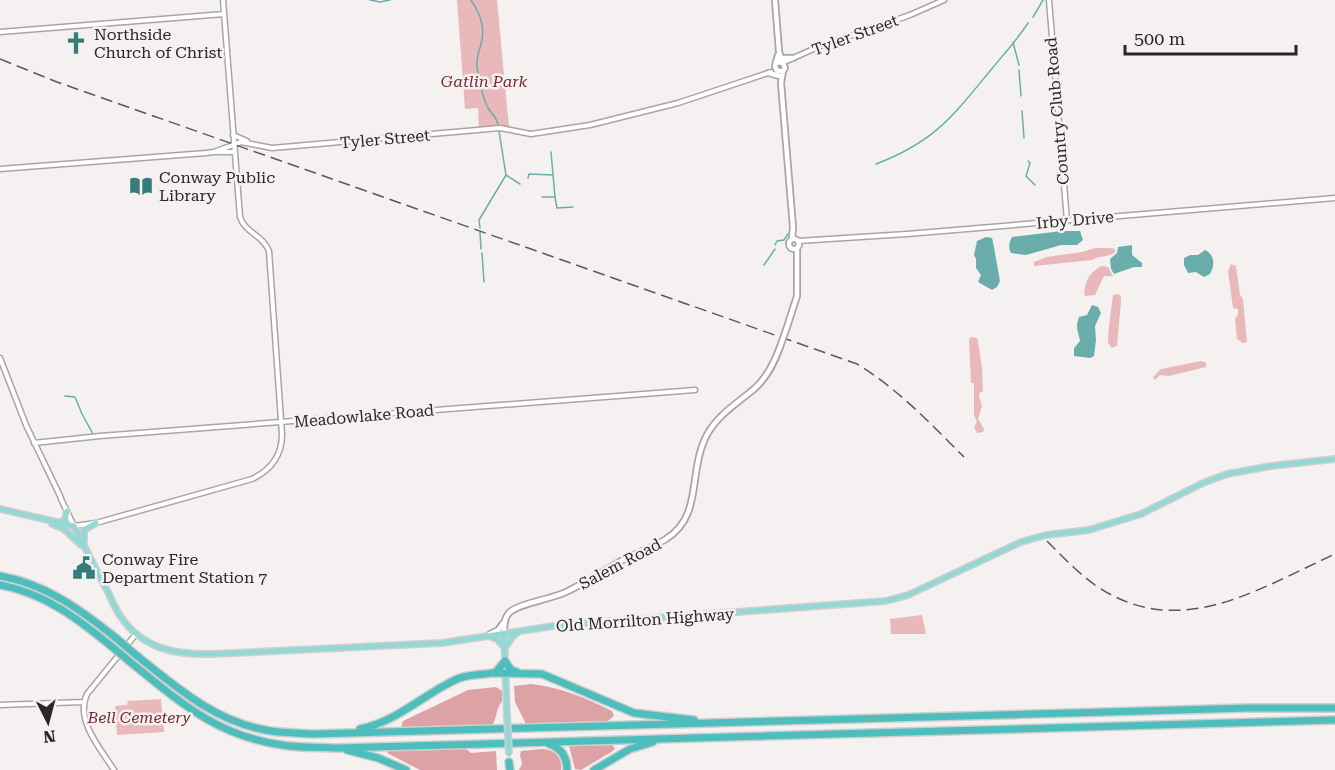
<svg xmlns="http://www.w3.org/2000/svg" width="1335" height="770" font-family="'Roboto Serif',serif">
<rect width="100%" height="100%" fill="#f6f1f1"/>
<path fill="#e8b8ba" d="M457,0H497L509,128L479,129L478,108L465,109Z
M1095,248H1113L1116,251C1110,258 1099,255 1092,260L1034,266V262L1046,257L1082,252Z
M1231,264L1236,266L1240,295L1243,299L1247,342L1243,343L1237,339L1235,319L1238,314V309L1233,308L1228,271Z
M1102,266L1108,267L1113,276H1104L1095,295L1085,296C1082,284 1091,270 1102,266Z
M1118,294L1121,296V301L1117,346L1112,348L1108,343C1108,327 1111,311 1113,295Z
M972,337L977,338L978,342L982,368L983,392H980L979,396L982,406L978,419L984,429L983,432L977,433L974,427L977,422L974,415V383H971L969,339Z
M1201,361L1206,363V367L1169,376L1160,375L1155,380L1153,377L1161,369Z
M922,615L926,634H891L890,619Z
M161,699L164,732L117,735L115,706L127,705L128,701Z"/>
<path fill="#dca2a5" d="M531,684C560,687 586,698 612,711L614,716L608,721L526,724L515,702L514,686Z
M496,687L502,691V701C495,710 497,721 491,726L401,728L403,721L468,690Z
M612,745L615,748L613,751L581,770L575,769L569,746Z
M466,749L471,753L496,751L497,770H420L387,753L388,751Z
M542,749C555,750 562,756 561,770H519L522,764L520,755L521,751Z"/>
<path fill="#6aaeac" d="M1062,231H1080L1083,240L1077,245H1061L1026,255L1011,253C1008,247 1009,243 1012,237Z
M986,237L992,238L993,242L1000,281L997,287L992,290L978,282L981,275L976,268V259L974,255L977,241Z
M1132,245V255L1142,263V267H1134L1114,274L1111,269L1110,259L1117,253L1118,247Z
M1205,250C1215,255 1215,265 1210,274L1204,277L1196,272L1188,273L1184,265V258L1190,255H1198Z
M1092,305L1098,307L1101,313L1095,326L1096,340L1094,356L1090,358L1074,356V348L1080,341C1078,330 1075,328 1079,317L1087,315Z"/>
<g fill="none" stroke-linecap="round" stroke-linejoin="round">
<path stroke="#6aaeac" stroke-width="1.5" d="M370,0L380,2L390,0
M471,0C480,13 486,28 481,44C479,52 476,59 477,67C479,79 482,97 488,108C492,114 496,117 498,124
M1033,17L1043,0
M1013,42L1019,65
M1019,70L1021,96
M1022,111L1024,138
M551,152L555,197
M1028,161L1030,163L1026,176L1035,185
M876,164C934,142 952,117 990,71C1003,55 1017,40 1028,23
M506,175L520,184
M528,178L529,174L553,175
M542,197H555L557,208L573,207
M480,228L479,220L506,175L499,131
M480,232L481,249
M775,245L777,241L784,240L788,234
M482,253L484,282
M764,265L775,249
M65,396L75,397L82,414L93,434
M68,441L93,439"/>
<g stroke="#aaa5a5" stroke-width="7">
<path id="tertiary" d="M1049,0L1067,221
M0,32L224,14
M782,63L818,47L910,15L944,0
M233,135L247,141
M215,152H234
M0,169L206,153L214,152L241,142L272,148L500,128L531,134L590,125L678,103L771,72
M798,241L907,234L1335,198
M0,358L26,425L61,498
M34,443L100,436L695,390
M61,499L74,526L96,523L252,479C271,470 282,455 282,434L269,251C263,235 245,233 240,217L223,0
M0,705L83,702
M114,770C100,748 75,720 87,694L136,634"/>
</g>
<g stroke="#aaa5a5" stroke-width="8">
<path id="secondary" d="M775,0L779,51L782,62
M780,58H793
M776,64L779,62L783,63L785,68L783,71H778C772,67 777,61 778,55
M783,71L781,83L793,227L792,239
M769,73L779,76
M789 244a5 5 0 1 1 10 0a5 5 0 1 1-10 0Z
M788,324L797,296V248
M504,633C504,626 504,617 510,612C520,603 552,599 566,592C585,583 603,571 621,561C636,553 652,548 666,539C702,517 689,474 704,441C714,417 735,405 754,389C767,378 774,363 780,347
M490,634L498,630L504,622"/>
</g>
<g stroke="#d0cfcf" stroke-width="8">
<path id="primary" d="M0,509L74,526C85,547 95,568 106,588C111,598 115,609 121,617C143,649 176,655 212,654L442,643L560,625L886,601L908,595L1021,542L1046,535L1089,530L1141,514L1203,483L1227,474L1271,466L1335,459
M59,523L65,520L67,511
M52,524L64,529L81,545
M84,541V530L96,523
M504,633L507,716
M488,636L497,639L505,648L512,637L518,632"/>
</g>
<g stroke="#d0cfcf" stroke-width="10">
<path id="motorway" d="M0,576C46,584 81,610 116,638
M0,585C44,593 77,618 111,646
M136,655C177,688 217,723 271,731C285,733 299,733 313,734L1249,708H1335
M129,661C179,701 216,736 282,745C300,748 320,747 338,748L1335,720
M492,673L542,674L634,713L694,720
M360,729C396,722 423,695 455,680C468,673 482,676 496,672L505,661L511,670L517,672
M549,744C561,748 567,757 567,770
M347,750L378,758L406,770
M509,762L510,770
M594,770L630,749L653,742"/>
</g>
<use href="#tertiary" stroke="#fff" stroke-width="4"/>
<use href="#secondary" stroke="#fff" stroke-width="4.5"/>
<use href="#primary" stroke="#94d8d6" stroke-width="5"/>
<use href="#motorway" stroke="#4dbebb" stroke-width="7"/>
<path stroke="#5a5858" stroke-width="1.5" stroke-dasharray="12 6" stroke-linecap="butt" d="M0,59L57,82L857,364C898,389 930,423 964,457
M1047,541C1062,556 1077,572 1095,585C1178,642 1256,590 1335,554"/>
<g stroke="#aaa5a5" stroke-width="8" stroke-linecap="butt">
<path id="secondary-bridge" d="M780,347L788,324"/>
</g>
<g stroke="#d0cfcf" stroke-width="8" stroke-linecap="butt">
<path id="primary-bridge" d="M507,716L509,754"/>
</g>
<g stroke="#d0cfcf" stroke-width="10" stroke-linecap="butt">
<path id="motorway-bridge" d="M116,638L136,655
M111,646L129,661"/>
</g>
<use href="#secondary-bridge" stroke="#fff" stroke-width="4.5"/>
<use href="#primary-bridge" stroke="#94d8d6" stroke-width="5"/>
<use href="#motorway-bridge" stroke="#4dbebb" stroke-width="7"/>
</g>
<defs>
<g id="church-bare" transform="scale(1.8)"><path d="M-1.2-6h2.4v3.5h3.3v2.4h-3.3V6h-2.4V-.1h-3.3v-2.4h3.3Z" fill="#347d7b" stroke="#f6f1f1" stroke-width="2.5" paint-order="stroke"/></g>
<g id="library-bare" transform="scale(1.8)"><path d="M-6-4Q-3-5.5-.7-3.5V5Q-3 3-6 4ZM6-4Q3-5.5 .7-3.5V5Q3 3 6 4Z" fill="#347d7b" stroke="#f6f1f1" stroke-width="2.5" paint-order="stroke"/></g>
<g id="civic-bare" transform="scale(1.8)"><path d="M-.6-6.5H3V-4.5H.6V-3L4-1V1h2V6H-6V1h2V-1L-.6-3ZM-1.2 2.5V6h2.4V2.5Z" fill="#347d7b" stroke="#f6f1f1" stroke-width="2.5" paint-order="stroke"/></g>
</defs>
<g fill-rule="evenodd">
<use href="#church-bare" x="76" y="43"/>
<use href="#library-bare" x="141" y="186"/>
<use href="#civic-bare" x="84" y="568"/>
</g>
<g text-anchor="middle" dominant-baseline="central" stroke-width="5" stroke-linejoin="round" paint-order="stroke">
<g font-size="16" fill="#292727" stroke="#f6f1f1" text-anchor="start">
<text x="94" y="34">Northside<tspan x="94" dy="18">Church of Christ</tspan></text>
<text x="159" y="177">Conway Public<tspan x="159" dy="18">Library</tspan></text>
<text x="102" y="559">Conway Fire<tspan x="102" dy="18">Department Station 7</tspan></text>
</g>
<g font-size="16" fill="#292727" stroke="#f6f1f1">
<text transform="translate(855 35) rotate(-20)">Tyler Street</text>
<text transform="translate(1057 111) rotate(-95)">Country Club Road</text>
<text transform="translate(385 139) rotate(-5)">Tyler Street</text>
<text transform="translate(1075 220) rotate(-5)">Irby Drive</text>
<text transform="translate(364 416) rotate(-5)">Meadowlake Road</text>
<text transform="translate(620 564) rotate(-28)">Salem Road</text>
<text transform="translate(645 620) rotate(-4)">Old Morrilton Highway</text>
</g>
<g font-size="16" font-style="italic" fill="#732c34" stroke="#f6f1f1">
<text x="484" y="81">Gatlin Park</text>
<text x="139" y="717">Bell Cemetery</text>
</g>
</g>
<g transform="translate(48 722) rotate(174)" stroke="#f6f1f1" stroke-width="4.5" paint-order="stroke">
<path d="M0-4.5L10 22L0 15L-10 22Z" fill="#292727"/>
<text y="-9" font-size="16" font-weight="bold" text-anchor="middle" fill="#292727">N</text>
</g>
<path d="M1125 45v9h171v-9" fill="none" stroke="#292727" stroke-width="3"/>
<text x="1134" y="45" font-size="18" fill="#292727" stroke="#f6f1f1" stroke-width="4.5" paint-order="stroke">500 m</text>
</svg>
